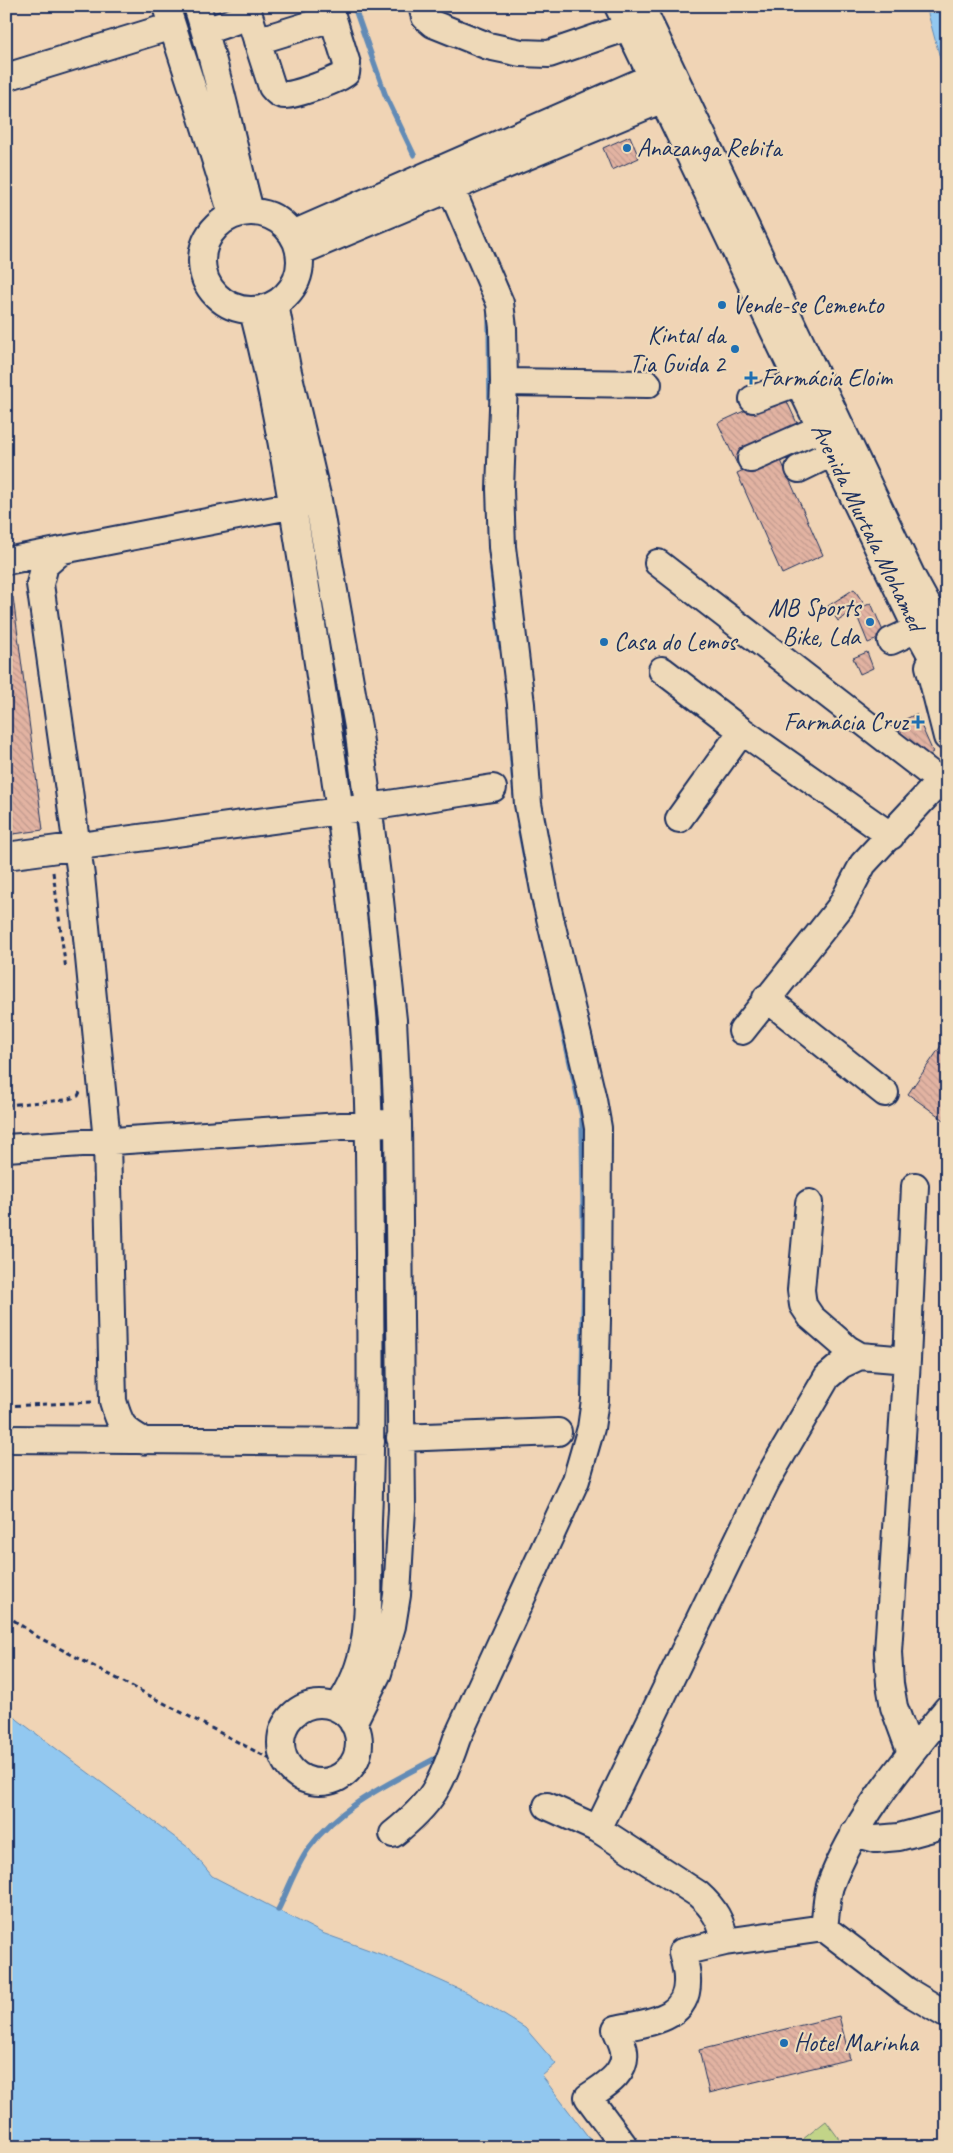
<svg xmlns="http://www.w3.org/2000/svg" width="953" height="2153" font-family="Caveat,sans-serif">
<defs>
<pattern id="building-back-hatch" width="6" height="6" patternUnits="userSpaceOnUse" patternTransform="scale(1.25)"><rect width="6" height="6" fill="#e2b3a2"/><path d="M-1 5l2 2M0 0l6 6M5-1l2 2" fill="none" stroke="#c19a8e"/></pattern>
</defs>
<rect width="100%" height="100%" fill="#f0d4b5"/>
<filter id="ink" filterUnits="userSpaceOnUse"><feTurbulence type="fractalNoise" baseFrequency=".02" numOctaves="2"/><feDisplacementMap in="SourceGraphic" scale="10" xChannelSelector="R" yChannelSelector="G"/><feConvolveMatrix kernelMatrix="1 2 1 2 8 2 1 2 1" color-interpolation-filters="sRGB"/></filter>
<g filter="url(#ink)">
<path fill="#c2d488" stroke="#6e8273" d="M826,2121L845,2147H793Z"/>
<path fill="#92c8f0" stroke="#628bb6" d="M926,6H947V84Z
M6,1708L18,1720L189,1848L212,1876L322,1933L383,1955L468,1993L525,2028L556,2064L542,2076L596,2147H6Z"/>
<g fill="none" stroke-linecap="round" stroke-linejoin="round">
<path stroke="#628bb6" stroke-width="5.5" d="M354,6L385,94L414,155
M489,315L490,398
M492,570L501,648
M511,749L515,795
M519,826L529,878
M557,1004L582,1116L584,1272L582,1385
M278,1910C288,1890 296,1866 309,1848C340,1805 392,1782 438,1757L440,1752"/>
</g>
<path fill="url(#building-back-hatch)" stroke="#1b2f5e" d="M630,136L639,158L612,170L603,148Z
M783,393L802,434L737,464L718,423Z
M778,454L823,555L782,574L737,473Z
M854,589L864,604L838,621L828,606Z
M13,597L43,830L6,835V598Z
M871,603L885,636L868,643L855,611Z
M867,652L873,668L860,674L853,658Z
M916,714L933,752L919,760L904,742L894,725Z
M947,1041V1122L908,1094L943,1043Z
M839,2016L850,2059L709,2093L699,2050Z"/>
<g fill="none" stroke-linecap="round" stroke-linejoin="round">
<g stroke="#1b2f5e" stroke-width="30">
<path id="minor" d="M166,6C188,76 212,145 232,215
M197,6C219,74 232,143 250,211
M246,6L272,87C276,92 279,95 285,95C296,95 338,80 346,73L347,64L329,6
M422,6L425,17L433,24L488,46L521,53L549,54L628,27
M618,6L917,629L947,684
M641,6L912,577L947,641
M205,31L249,16
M257,41L332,18
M6,77L172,26
M202 261a49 49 0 1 1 98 0a49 49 0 1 1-98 0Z
M293,234L652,77
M299,252L663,99
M275,304L287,368L318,500L358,727L379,891L393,1020L398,1123L402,1509L397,1595L392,1626L378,1673L353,1723
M253,311C279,412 294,515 311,618C332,753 353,889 364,1026C370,1102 369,1178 370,1253C370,1331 372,1410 369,1488C369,1507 367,1526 368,1544C368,1602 374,1659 337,1708
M504,382L648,384
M753,399L799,382
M751,459L821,428
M799,469L832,453
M61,551L45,565L40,584L81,876L107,1141L113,1401C120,1425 122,1429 144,1441
M6,561L310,502
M658,563L940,781
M891,641L917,629
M929,666L947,737
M662,670L742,731L891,836
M679,819L742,731
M6,856L369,807L493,788
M766,998L885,1093
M742,1031L841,906L863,864L940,781L947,777
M6,1148L387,1123
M809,1203L801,1290L803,1305L811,1317L848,1349L860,1356
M400,1438L558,1432
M6,1439L371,1442
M281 1743a39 39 0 1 1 78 0a39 39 0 1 1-78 0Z
M947,1709C902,1764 855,1819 830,1886C826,1899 826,1915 824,1928L907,1991L947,2015
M911,1753L894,1707L890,1684L888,1652L907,1360L915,1186
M547,1806L598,1829L698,1894C714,1908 722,1922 725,1942
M598,1829L767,1480L827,1377L841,1365L860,1356L907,1360
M854,1833L876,1839L899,1837L947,1824
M393,1834C432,1803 441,1786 457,1738L576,1480L591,1428L595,1400L597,1320L598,1128L593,1100L546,901L528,804L521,704L502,547L500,489L504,382L503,328L500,303L443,170
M625,2147L588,2097C604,2086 627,2074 624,2051C623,2043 618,2035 616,2029C647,2022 689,2021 687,1979C687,1970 684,1960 682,1952L725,1942L824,1928"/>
</g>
<path stroke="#1b2f5e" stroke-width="3" stroke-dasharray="5 4" stroke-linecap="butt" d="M53,872L66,970
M6,1105L66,1100L78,1096L80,1092
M6,1406L93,1402
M6,1615L38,1637L291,1770"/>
<use href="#minor" stroke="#eed9b8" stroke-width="26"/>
</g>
</g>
<g fill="#1f6fb2" stroke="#eed9b8" stroke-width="2">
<circle cx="627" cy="148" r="5"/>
<circle cx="722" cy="305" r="5"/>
<circle cx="735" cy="349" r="5"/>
<path d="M748.5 370.5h5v5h5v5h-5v5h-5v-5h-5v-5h5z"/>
<circle cx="870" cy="622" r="5"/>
<circle cx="604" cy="642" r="5"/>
<path d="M915.5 714.5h5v5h5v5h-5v5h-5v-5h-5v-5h5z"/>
<circle cx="784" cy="2043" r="5"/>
</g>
<g text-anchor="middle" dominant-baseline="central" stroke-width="4.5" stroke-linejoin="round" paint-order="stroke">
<g font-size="25" fill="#1b2f5e" stroke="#eed9b8" text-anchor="start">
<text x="637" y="148">Anazanga Rebita</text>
<text x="732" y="305">Vende-se Cemento</text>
<text x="725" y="335" text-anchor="end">Kintal da<tspan x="725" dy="29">Tia Guida 2</tspan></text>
<text x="761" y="378">Farmácia Eloim</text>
<text x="860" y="608" text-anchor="end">MB Sports<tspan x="860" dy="29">Bike, Lda</tspan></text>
<text x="614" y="642">Casa do Lemos</text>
<text x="908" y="722" text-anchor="end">Farmácia Cruz</text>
<text x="794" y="2043">Hotel Marinha</text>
</g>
<g font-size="25" fill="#1b2f5e" stroke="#eed9b8">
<text transform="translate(868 527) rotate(64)">Avenida Murtala Mohamed</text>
</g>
</g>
<rect width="953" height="2153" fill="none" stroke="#eed9b8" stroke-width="25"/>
<rect x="12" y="12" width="928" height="2128" fill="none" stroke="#1b2f5e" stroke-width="2" filter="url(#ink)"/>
</svg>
